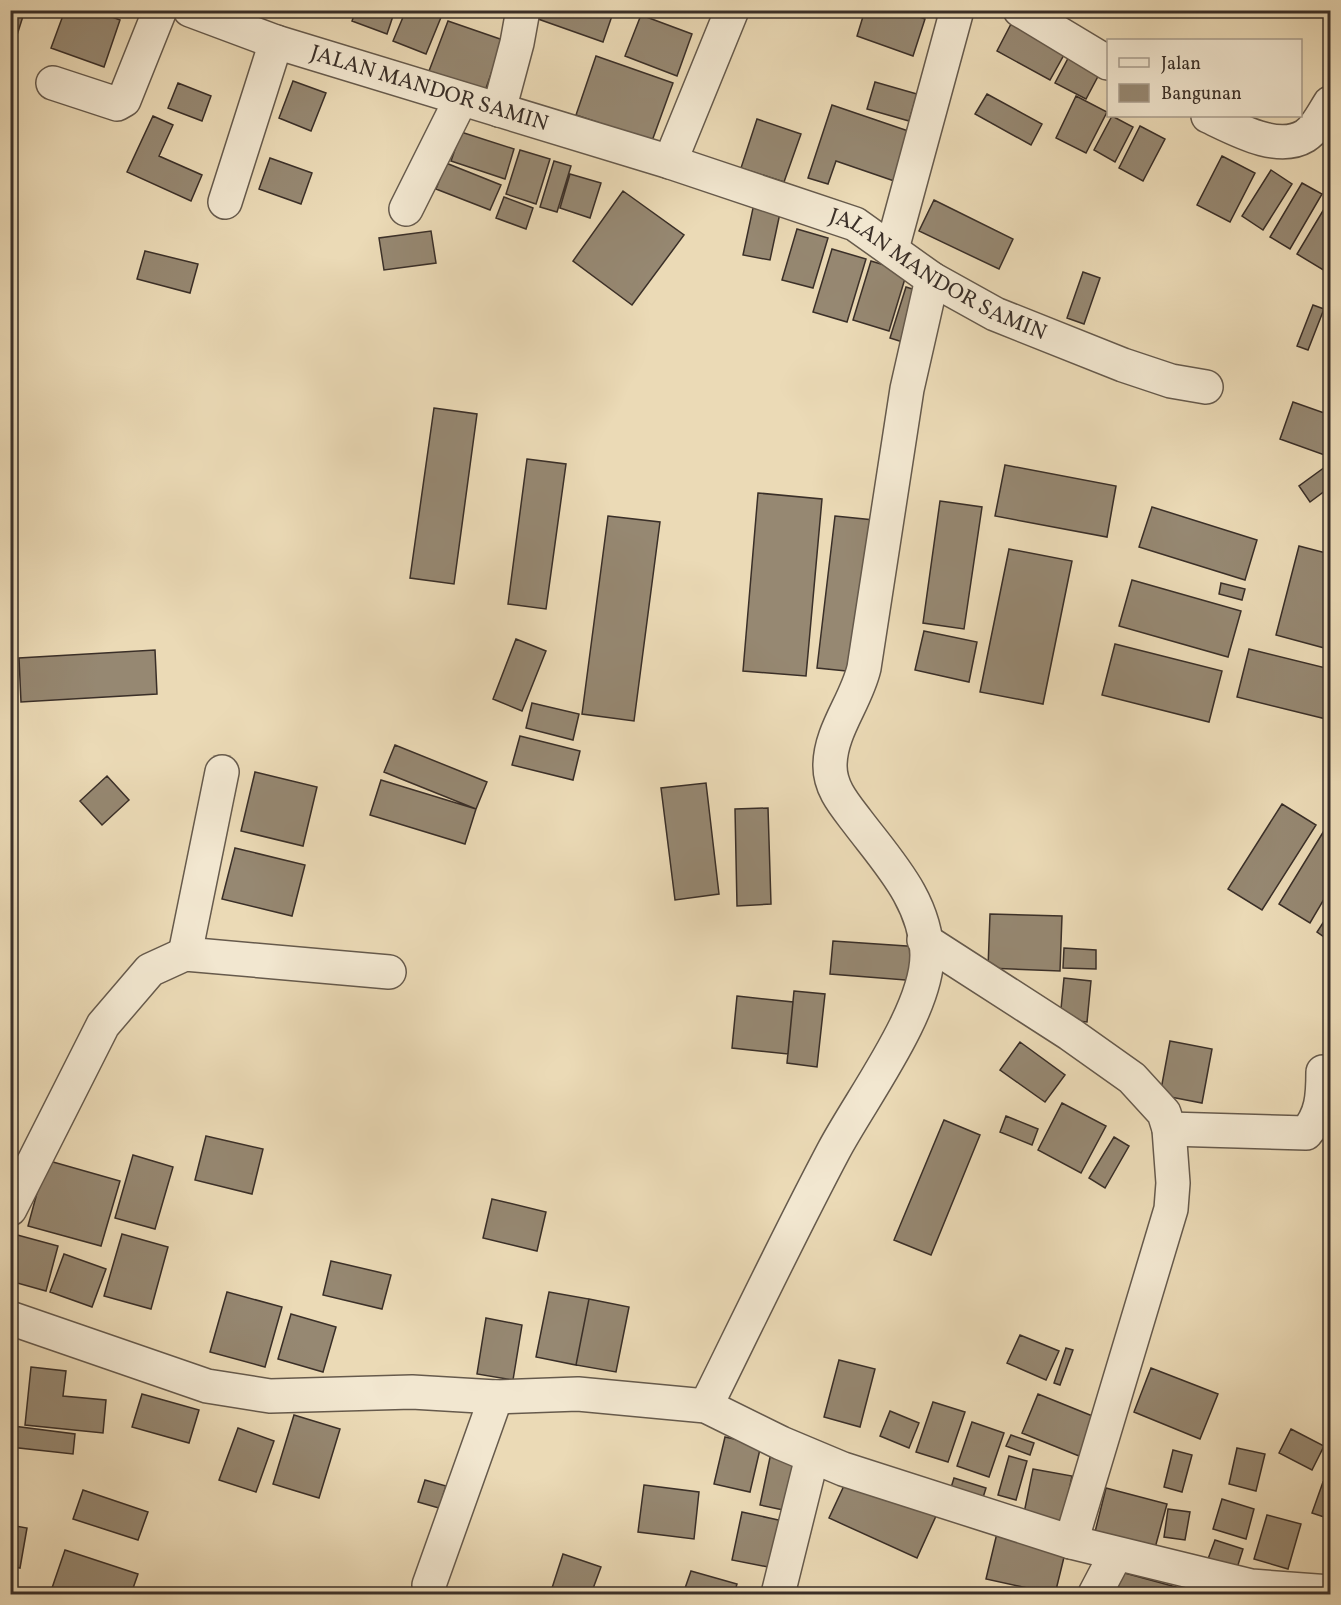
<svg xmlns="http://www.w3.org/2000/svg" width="1341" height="1605" font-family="Vollkorn,serif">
<rect width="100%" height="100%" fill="#ebdab6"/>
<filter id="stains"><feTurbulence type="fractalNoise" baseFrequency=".00333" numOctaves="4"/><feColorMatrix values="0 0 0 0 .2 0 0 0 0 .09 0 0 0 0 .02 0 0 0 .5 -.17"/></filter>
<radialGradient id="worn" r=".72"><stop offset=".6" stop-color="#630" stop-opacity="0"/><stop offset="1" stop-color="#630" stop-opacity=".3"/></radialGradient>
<path fill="#968872" stroke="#3a2f28" stroke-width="1.5" d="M10,10H25L17,35L10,33Z
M65,10H94L120,20L104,67L51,48Z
M356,10H395L387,34L352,21Z
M406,10H444L426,54L393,41Z
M542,10H614L603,42L538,19Z
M865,10H899L925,19L913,56L857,36Z
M914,10H949L946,21Z
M641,15L692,34L677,76L625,56Z
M448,21L503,40L485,91L429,71Z
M1011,24L1065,53L1050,80L997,51Z
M1073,49L1104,65L1086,99L1055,83Z
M596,56L673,83L652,141L576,115Z
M293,81L326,93L311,131L279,118Z
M875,82L917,94L909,121L867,109Z
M178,83L211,96L202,121L168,108Z
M987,94L1042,124L1031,145L975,114Z
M1076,96L1107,112L1086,153L1056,138Z
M832,105L920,135L903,184L836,161L828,184L808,178Z
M153,116L173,125L159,156L202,175L191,201L127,172Z
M1112,116L1133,127L1115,162L1094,150Z
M757,119L801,134L784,182L741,168Z
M1140,126L1165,139L1143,181L1119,168Z
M461,132L514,149L505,179L451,161Z
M520,150L550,159L536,204L506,194Z
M1222,156L1255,173L1230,222L1197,205Z
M270,158L312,173L301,204L259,189Z
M554,161L571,166L557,212L540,207Z
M446,163L501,185L490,210L436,189Z
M1271,170L1292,184L1263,230L1242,216Z
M570,174L601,183L590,218L560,208Z
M1302,183L1322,194L1290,249L1270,237Z
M623,191L684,235L632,305L573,261Z
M504,197L533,208L526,229L496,218Z
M1330,199V261L1325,271L1297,254Z
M934,200L1013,239L999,269L919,231Z
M753,208L780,213L770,260L743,255Z
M797,229L828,238L813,288L782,280Z
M431,231L436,263L384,270L379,238Z
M832,249L866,259L847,322L813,312Z
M145,251L198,264L190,293L137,279Z
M871,261L907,272L889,331L853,320Z
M1083,272L1100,278L1084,324L1067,318Z
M906,287L925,293L909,344L890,338Z
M1313,305L1324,309L1308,350L1297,346Z
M1293,402L1330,415V457L1280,439Z
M434,408L477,414L454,584L410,578Z
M527,459L566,464L546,609L508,604Z
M1005,465L1116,486L1107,537L995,516Z
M1325,467L1330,475V487L1310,502L1299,486Z
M758,493L822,499L806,676L743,671Z
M940,501L982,507L964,629L923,623Z
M1152,507L1257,540L1245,580L1139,547Z
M608,516L660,522L634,721L582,714Z
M835,516L874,520L856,672L817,668Z
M1299,546L1330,554V639L1328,649L1276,635Z
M1009,549L1072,561L1043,704L980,692Z
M1132,580L1241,611L1228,657L1119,626Z
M1221,583L1245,589L1242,600L1219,594Z
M924,631L977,642L969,682L915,670Z
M516,639L546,651L522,711L493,699Z
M1115,644L1222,671L1209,722L1102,695Z
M1249,649L1330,669V720L1237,697Z
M155,650L157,694L21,702L19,658Z
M532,703L579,714L573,740L526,728Z
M520,736L580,751L573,780L512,765Z
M395,745L487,782L476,809L384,772Z
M255,772L317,787L303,846L241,831Z
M107,776L129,800L102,825L80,801Z
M381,780L476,809L465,844L370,815Z
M706,783L719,894L675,900L661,788Z
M1282,804L1316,825L1262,910L1228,889Z
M768,808L771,904L737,906L735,809Z
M1330,821V889L1310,923L1279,904Z
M235,848L305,865L292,916L222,899Z
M1330,912V941L1317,932Z
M990,914L1062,916L1060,971L988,968Z
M833,941L921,947L918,981L830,974Z
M1064,948L1096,950V969L1063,968Z
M1064,978L1091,981L1087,1022L1060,1019Z
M794,991L825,994L817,1067L787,1063Z
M737,996L793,1002L788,1054L732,1048Z
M1170,1041L1212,1049L1202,1103L1160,1095Z
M1020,1042L1065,1075L1045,1102L1000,1070Z
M1062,1103L1106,1126L1081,1173L1038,1150Z
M1006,1116L1038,1129L1032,1145L1000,1132Z
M944,1120L980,1135L931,1255L894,1240Z
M206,1136L263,1149L252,1194L195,1180Z
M1114,1137L1129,1146L1105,1188L1089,1178Z
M133,1155L173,1167L155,1229L115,1218Z
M46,1160L120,1181L101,1246L28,1226Z
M492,1199L546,1212L537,1251L483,1238Z
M10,1233L58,1246L46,1291L10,1281Z
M122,1234L168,1247L151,1309L104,1296Z
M64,1254L106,1269L92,1307L50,1292Z
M331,1261L391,1275L382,1309L323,1295Z
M227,1292L282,1307L265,1367L210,1352Z
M549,1292L589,1299L576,1365L536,1357Z
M589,1299L629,1307L616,1372L576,1365Z
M291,1314L336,1327L323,1372L278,1359Z
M486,1318L522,1325L513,1380L477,1374Z
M1020,1335L1059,1351L1046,1380L1007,1363Z
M1066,1348L1073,1350L1060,1385L1054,1383Z
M839,1360L875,1369L860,1427L824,1417Z
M31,1367L66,1371L63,1396L106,1400L103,1433L25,1425Z
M1151,1368L1218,1394L1200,1439L1134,1412Z
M142,1394L199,1410L189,1443L132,1427Z
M1038,1394L1095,1417L1079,1456L1022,1433Z
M933,1402L965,1412L948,1462L916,1452Z
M890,1411L919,1423L909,1448L880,1436Z
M294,1415L340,1429L319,1498L273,1484Z
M972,1422L1004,1433L989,1477L957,1466Z
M13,1426L75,1434L73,1454L10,1447Z
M238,1428L274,1441L256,1492L219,1480Z
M1291,1429L1324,1446L1312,1470L1279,1453Z
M1011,1435L1034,1443L1030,1455L1006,1446Z
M725,1437L761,1445L750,1492L714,1484Z
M772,1448L804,1455L793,1512L760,1505Z
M1237,1448L1265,1454L1256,1491L1229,1484Z
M1173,1450L1192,1455L1182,1492L1164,1487Z
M1009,1456L1027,1461L1016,1500L998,1495Z
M1033,1469L1072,1476L1062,1525L1023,1518Z
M849,1475L936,1516L917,1558L829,1518Z
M954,1478L986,1488L981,1504L949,1494Z
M425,1480L446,1486L439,1508L418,1502Z
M1323,1482L1330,1485V1519L1312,1513Z
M644,1485L699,1492L694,1539L638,1532Z
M1106,1488L1167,1504L1155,1548L1095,1532Z
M83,1490L148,1512L138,1540L73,1519Z
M1222,1499L1254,1509L1246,1539L1213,1529Z
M1168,1509L1190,1512L1185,1540L1164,1537Z
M742,1512L783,1521L773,1568L732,1560Z
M1267,1515L1301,1524L1288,1569L1254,1559Z
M10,1525L27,1528L20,1568L10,1566Z
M998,1529L1067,1545L1055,1594L986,1579Z
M1215,1540L1243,1549L1237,1568L1208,1559Z
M65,1550L138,1574L131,1594H71L52,1588Z
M563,1554L601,1567L591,1594H573L552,1588Z
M691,1571L737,1584L734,1594H683Z
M1121,1572L1176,1587L1174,1594H1115Z"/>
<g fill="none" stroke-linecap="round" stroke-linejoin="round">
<g stroke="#665a4c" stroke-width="36">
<g id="minor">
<path id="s1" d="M190,10L276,42L670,162L855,224L932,279L995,314L1123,365L1171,381L1206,387"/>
<path d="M1020,10L1108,63"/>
<path d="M53,83L117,104L124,100L160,10"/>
<path d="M499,110L517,43L523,10"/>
<path d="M1208,116C1234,128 1277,153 1305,136C1316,129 1323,114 1330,103"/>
<path d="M670,162L732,10"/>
<path d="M225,202L276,42"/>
<path d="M406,209L461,99"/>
<path d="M892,249L957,10"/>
<path d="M924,940L1070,1034L1132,1078L1164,1113L1169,1129L1173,1183L1171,1209L1071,1542"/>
<path d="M185,954L222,772"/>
<path d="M1169,1129L1306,1133C1322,1115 1323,1096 1323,1072"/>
<path d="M10,1209L103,1025L150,970L185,954L389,972"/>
<path d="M10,1318L207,1386L270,1396L412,1392L496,1397L578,1394L706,1406L781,1443L843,1469L1071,1542L1251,1586L1330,1592"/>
<path d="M706,1406C748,1321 789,1235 834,1150C861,1099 927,1012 927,955C926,901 888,862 857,821C844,804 830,788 830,766C830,731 856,702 864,668L907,389L932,279"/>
<path d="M429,1585L496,1397"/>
<path d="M778,1594L812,1457"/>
<path d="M1095,1594L1116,1554"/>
</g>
</g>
<use href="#minor" stroke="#f2e7d0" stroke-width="33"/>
</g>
<g text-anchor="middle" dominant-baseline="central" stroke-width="6" stroke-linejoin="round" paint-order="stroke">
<g font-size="22" fill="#3a2f28" stroke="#f2e7d0">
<text stroke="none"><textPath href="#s1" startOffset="252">JALAN MANDOR SAMIN</textPath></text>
<text stroke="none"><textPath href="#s1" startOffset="796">JALAN MANDOR SAMIN</textPath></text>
</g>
</g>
<rect width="1341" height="1605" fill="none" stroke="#ebdab6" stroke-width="36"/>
<rect x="12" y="12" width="1317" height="1581" fill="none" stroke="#3a2f28" stroke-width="3"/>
<rect x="18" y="18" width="1305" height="1569" fill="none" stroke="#3a2f28" stroke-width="1.5"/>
<rect x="1107" y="39" width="195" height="78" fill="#f2e7d0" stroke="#a89d8d" stroke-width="1.5"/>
<rect x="1119" y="58" width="30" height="9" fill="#f2e7d0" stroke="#a89d8d" stroke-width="1.5"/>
<text x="1161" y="69" font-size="18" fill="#3a2f28">Jalan</text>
<rect x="1119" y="84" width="30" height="18" fill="#968872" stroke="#a89d8d" stroke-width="1.5"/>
<text x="1161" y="99" font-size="18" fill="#3a2f28">Bangunan</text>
<rect width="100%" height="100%" filter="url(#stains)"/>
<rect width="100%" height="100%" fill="url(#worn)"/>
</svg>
